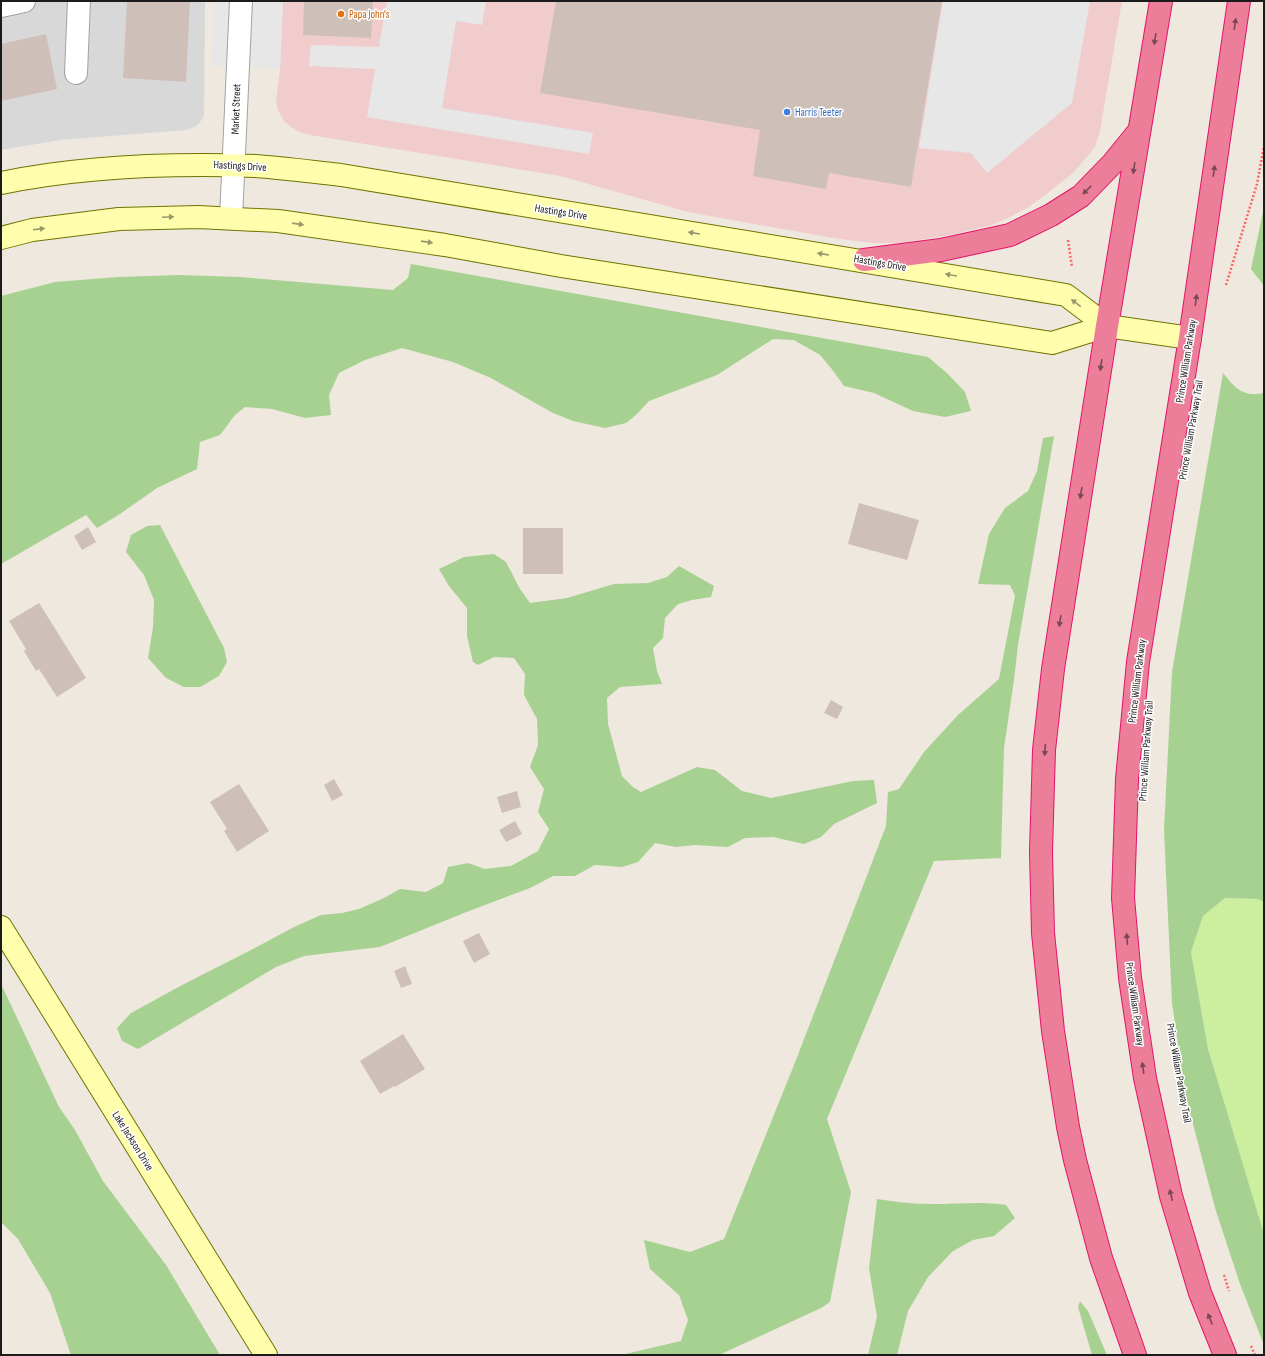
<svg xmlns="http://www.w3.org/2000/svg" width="1265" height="1356" font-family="'Sofia Sans Condensed',sans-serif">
<rect width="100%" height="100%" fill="#eee8df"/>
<path fill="#d9d8d8" d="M1,1H205L204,115L201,121L195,127L186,130L61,140L1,150Z"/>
<path fill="#f1cccd" d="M283,1H1122L1100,131L1095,147L1074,172L1044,196L1027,208L1010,217L992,225L946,236L925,239L900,243H872L833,238L688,212L560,176L310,135L300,132L291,127L284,121L278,110L276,101L280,69Z"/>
<path fill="#cbee9f" d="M1225,898L1258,899L1264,902V1234L1208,1049L1191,952L1203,916Z"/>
<path fill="#a7d190" d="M1264,207V286L1251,269Z
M411,264L928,357L948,374L965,392L971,411L945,417L913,411L874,393L844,386L831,368L820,355L794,340L773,339L717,375L649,401L637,414L626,423L605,428L573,421L553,413L491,378L453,362L402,348L365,360L339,373L329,395L331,415L305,418L272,409L245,407L235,415L220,435L200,442L197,469L157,488L120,514L97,528L86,515L1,564V296L55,282L118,277L179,275L240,277L393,290L408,278Z
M1223,373C1236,389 1242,397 1264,393V902L1258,899L1225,898L1203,916L1191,952L1208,1049L1264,1234V1345L1240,1284L1215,1208L1186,1097L1172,1003L1164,830L1172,672Z
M1054,436L1018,645L1014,680L1004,748L1001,858L934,861L827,1119L851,1192L830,1302L821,1308L719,1355H621L681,1341L688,1320L679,1295L650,1269L644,1240L690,1252L724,1239L796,1060L886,826L888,792L899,789L924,752L958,715L999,679L1015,596L1010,585L978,584L989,534L1005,508L1028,491L1037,471L1043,438Z
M160,525L224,648L227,662L219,676L200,687H184L166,678L148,658L153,627L154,600L144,575L126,552L131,535L147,526Z
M494,554L506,562L520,589L530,603L567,598L614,584L648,583L667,577L679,566L714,586L711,597L692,600L678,604L665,618L663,638L653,648L657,671L662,684L620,687L607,698L608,724L622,776L633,787L641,792L697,767L715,770L742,791L771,798L853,781L874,780L877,803L834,824L821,837L804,844L773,837L745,838L728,847L695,845L676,847L655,843L638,862L622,867L595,865L575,876H553L530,888L464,913L380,947L304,956L276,967L138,1049L122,1041L117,1028L131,1013L184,984L255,948L294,927L321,915L342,913L359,909L384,898L400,889L426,892L443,883L448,867L468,863L485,869L511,866L538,851L549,829L538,812L544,789L530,767L538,745L537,719L524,695L525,674L514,658L494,657L478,665L473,662L467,636V608L449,586L439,569L464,557Z
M1,984L59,1107L75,1130L103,1181L166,1265L220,1355H71L50,1293L18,1239L1,1222Z
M877,1199C896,1202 914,1204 933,1204C958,1204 981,1201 1006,1205L1015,1218L994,1236L973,1240L953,1251L928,1277L908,1311L897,1355H868L877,1317L869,1268Z
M1080,1301L1088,1311L1107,1355H1092L1078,1307Z"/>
<path fill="#e7e7e7" d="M214,1H283L280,69L211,66Z
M387,1H486L482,25L456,21L442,108L593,133L589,154L367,117L375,69L309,66L311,45L379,47Z
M943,1H1090L1072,103L987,173L971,153L919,148Z"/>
<path fill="#cec0b8" d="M127,1H190L186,82L123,78Z
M304,1H373L371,38L303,35Z
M556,1H942L911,187L829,173L826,189L753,176L760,130L540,93Z
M46,34L57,89L1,101V44Z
M859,503L919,520L907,560L848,544Z
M88,527L96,542L82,550L74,536Z
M523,528H563V574H523Z
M39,603L86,678L57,697L39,669L36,671L24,651L26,649L9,621Z
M831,700L843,707L837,719L824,713Z
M334,779L343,795L332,801L324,785Z
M239,784L269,831L237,852L224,831L227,829L210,802Z
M517,791L521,807L502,813L497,797Z
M515,821L522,834L506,842L499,830Z
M479,933L490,954L474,963L463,941Z
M405,966L412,984L401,988L394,971Z
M403,1034L425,1069L395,1087L394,1086L380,1094L360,1061Z"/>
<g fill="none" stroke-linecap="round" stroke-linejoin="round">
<g stroke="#a2a2a2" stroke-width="24">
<path id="street" d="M1,6L24,1
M76,73L79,1
M231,218L241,1"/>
</g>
<g stroke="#6f7400" stroke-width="24">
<path id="secondary" d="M1,183C84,166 171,163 256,166C284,168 313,172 341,175L1066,295L1107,326
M1,238L32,230L119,219L198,217L278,221L445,245L561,266L1052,343L1107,326L1190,338
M1,927L266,1355"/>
</g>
<g stroke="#e31469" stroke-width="24">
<path id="highway" d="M864,260L941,250L1010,235L1051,215L1081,196L1113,163L1139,131
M1135,1355L1101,1258L1075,1160L1068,1127L1053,1031L1043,933L1041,852L1044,750L1053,669L1107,326L1161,1
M1225,1355L1200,1293L1171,1196L1145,1078L1130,978L1123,898L1127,779L1138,662L1190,338L1239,1"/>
</g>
<path stroke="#ff645f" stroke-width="2.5" stroke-dasharray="2 2" stroke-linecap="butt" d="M1068,240L1072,267
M1226,285L1257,184L1264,146
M1224,1275L1229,1291
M1251,1346L1255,1355"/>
<use href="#street" stroke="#fff" stroke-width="22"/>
<use href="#secondary" stroke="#fffeac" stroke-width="22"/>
<use href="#highway" stroke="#ed7e9a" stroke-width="22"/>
</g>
<defs><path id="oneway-solid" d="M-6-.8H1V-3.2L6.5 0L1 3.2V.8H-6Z"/></defs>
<g fill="#794854">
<use href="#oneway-solid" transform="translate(1235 24) rotate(-82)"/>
<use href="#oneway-solid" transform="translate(1155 39) rotate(99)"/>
<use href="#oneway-solid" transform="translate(1134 168) rotate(99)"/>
<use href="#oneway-solid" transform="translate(1214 171) rotate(-82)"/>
<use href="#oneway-solid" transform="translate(1087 190) rotate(135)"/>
<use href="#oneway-solid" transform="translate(1196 300) rotate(-82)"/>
<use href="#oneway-solid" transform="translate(1101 365) rotate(99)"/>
<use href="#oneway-solid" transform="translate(1081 493) rotate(99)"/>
<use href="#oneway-solid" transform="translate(1060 621) rotate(99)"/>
<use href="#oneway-solid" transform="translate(1045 750) rotate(94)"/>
<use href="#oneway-solid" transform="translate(1127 939) rotate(-95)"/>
<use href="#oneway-solid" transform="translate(1143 1068) rotate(-98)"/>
<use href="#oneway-solid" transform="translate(1171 1195) rotate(-104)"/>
<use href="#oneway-solid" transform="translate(1210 1319) rotate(-112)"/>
</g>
<g fill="#98986b">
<use href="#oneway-solid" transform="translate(168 217) rotate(-2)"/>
<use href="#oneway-solid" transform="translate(298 224) rotate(8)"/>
<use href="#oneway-solid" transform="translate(39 229) rotate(-7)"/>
<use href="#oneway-solid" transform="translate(694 233) rotate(-171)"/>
<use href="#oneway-solid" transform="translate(427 242) rotate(8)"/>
<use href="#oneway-solid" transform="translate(823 254) rotate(-171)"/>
<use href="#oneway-solid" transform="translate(951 275) rotate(-170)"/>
<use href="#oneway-solid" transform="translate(1076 303) rotate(-143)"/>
</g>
<circle fill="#e8710a" stroke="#fff" stroke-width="1.5" cx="341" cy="14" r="4"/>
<circle fill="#3f7fe0" stroke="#fff" stroke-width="1.5" cx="787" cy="112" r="4"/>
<g text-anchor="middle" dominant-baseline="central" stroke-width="3" stroke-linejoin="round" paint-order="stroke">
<g font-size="11" fill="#c56008" stroke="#fff" text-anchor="start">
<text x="349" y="14">Papa John's</text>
</g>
<g font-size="11" fill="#1b1b1b" stroke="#fff">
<text transform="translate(236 109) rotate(-88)">Market Street</text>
<text transform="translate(240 166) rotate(3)">Hastings Drive</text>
<text transform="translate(561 212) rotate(9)">Hastings Drive</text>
<text transform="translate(880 263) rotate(10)">Hastings Drive</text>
<text transform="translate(1186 361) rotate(-81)">Prince William Parkway</text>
<text transform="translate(1191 430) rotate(-80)">Prince William Parkway Trail</text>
<text transform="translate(1137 681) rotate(-83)">Prince William Parkway</text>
<text transform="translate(1146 751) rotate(-86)">Prince William Parkway Trail</text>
<text transform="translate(1135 1004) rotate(82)">Prince William Parkway</text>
<text transform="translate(1179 1073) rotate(80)">Prince William Parkway Trail</text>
<text transform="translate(133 1141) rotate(58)">Lake Jackson Drive</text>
</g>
<g font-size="11" fill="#366cbe" stroke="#fff" text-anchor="start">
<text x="795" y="112">Harris Teeter</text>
</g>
</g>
<rect width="1265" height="1356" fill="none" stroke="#1b1b1b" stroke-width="4"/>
</svg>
